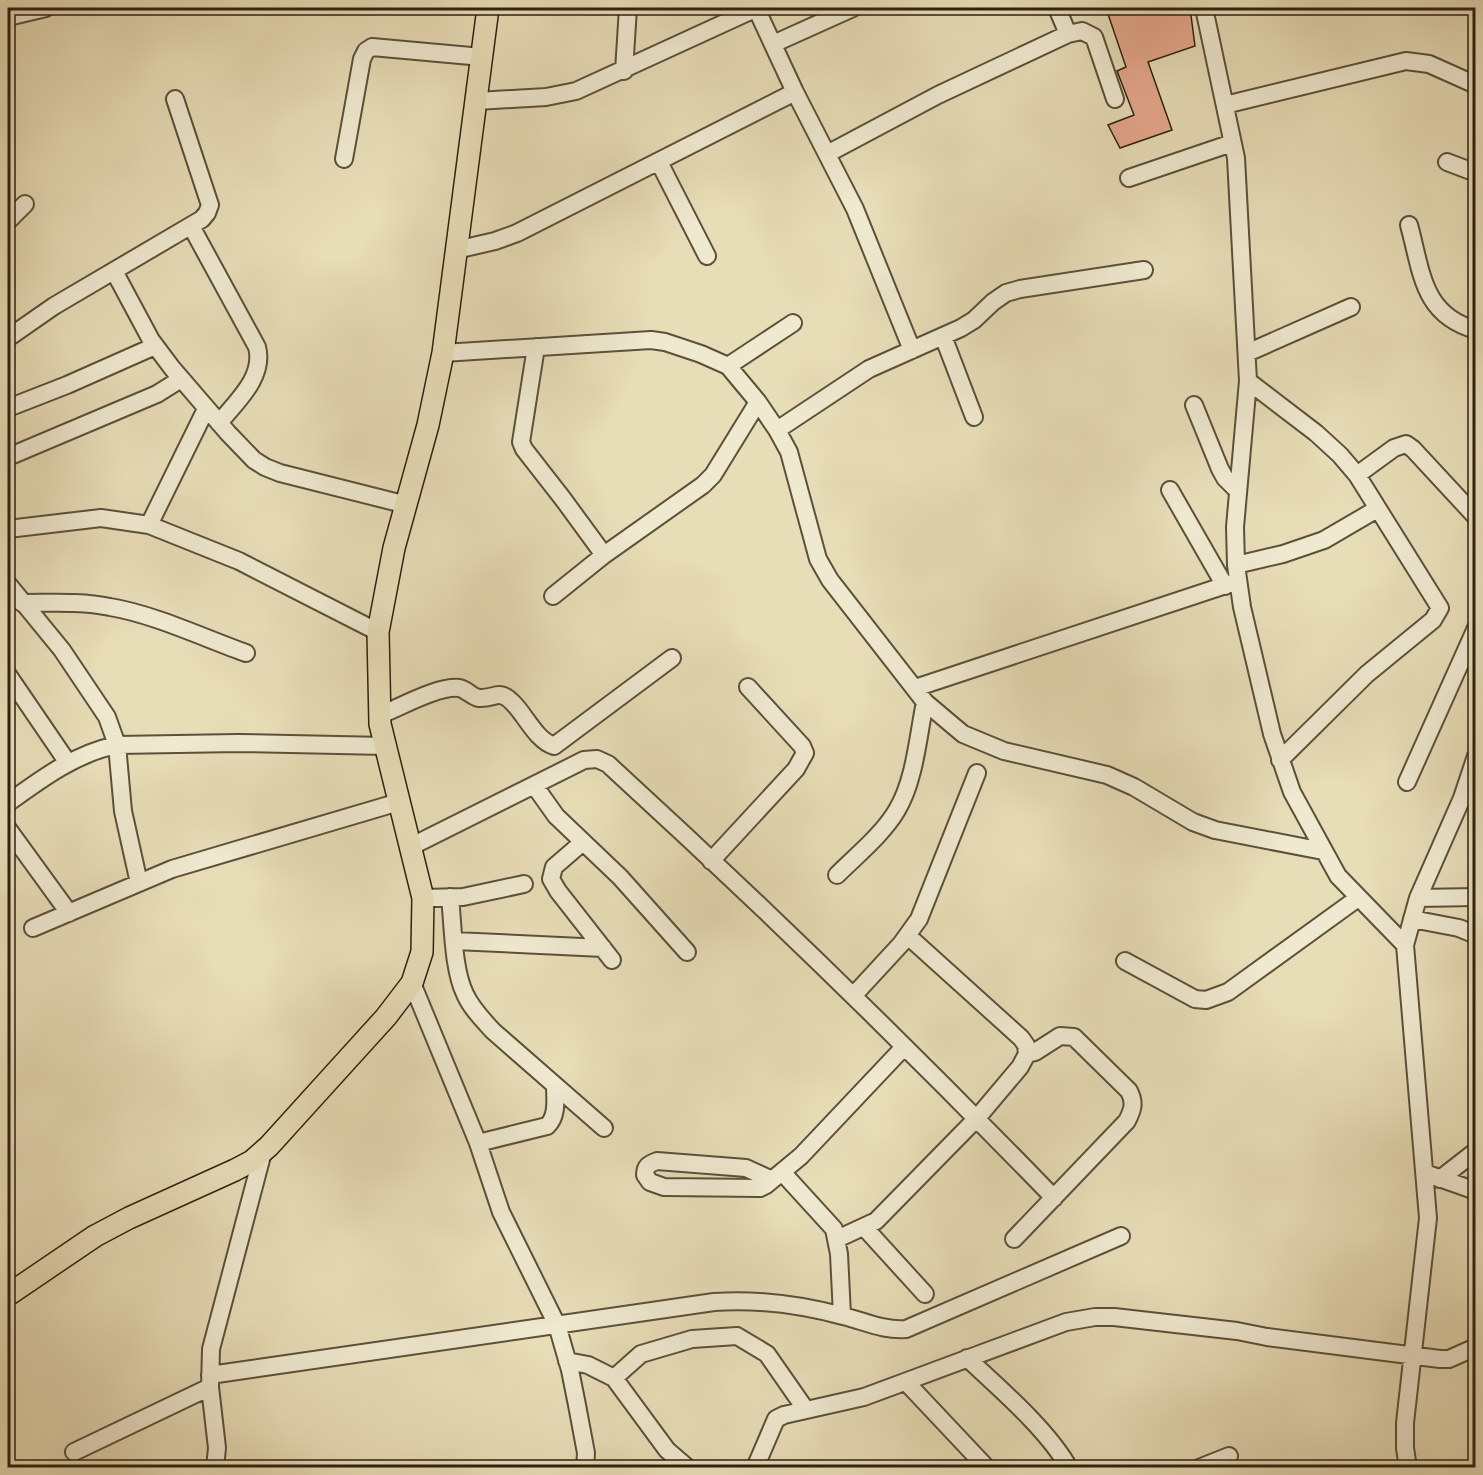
<svg xmlns="http://www.w3.org/2000/svg" width="1483" height="1475" font-family="'IM FELL English',serif">
<rect width="100%" height="100%" fill="#e7ddb7"/>
<filter id="stains"><feTurbulence type="fractalNoise" baseFrequency=".00333" numOctaves="4"/><feColorMatrix values="0 0 0 0 .2 0 0 0 0 .09 0 0 0 0 .02 0 0 0 .5 -.17"/></filter>
<radialGradient id="worn" r=".72"><stop offset=".6" stop-color="#630" stop-opacity="0"/><stop offset="1" stop-color="#630" stop-opacity=".3"/></radialGradient>
<path fill="#e5a88c" stroke="#2d2111" stroke-width="1.5" d="M1126,8H1141L1143,13L1173,8H1190L1195,46L1148,62L1172,130L1120,148L1108,125L1134,115L1117,71L1126,67L1108,14Z"/>
<g fill="none" stroke-linecap="round" stroke-linejoin="round">
<g stroke="#5c503a" stroke-width="20">
<path id="minor" d="M756,8L795,92L855,209L912,350
M1204,8L1236,158L1248,381L1235,527L1236,565L1242,607L1272,734L1292,792L1338,876L1405,945
M8,17L46,8
M1068,34L1082,31L1094,37L1115,99
M773,44L853,8
M624,71L628,8
M477,101L546,97L576,91L757,8
M1225,105L1406,61L1429,64L1476,85
M827,154L938,95L1068,34L1057,8
M344,159L362,59L366,51L372,47L482,57
M659,162L707,256
M1447,162L1476,173
M1129,178L1232,143
M8,221L25,204
M1409,225C1422,272 1422,315 1476,330
M191,226L257,347C265,377 236,402 219,423
M456,250L495,241L517,233L795,92
M114,271L151,340L172,368L228,433L254,460L265,467L280,473L407,505
M943,336L974,417
M8,338L54,306L202,219L207,213L210,205L175,99
M536,347L521,442L524,449L563,499L604,555
M443,353L651,340L665,342L701,354L728,366L758,402L777,430L789,452L818,559L830,580L925,702L963,734L1004,751L1107,775L1134,787L1193,822L1215,830L1323,851
M1247,353L1351,307
M728,366L793,323
M1248,381L1316,433L1340,455L1357,475L1440,608L1433,620L1367,674L1280,760
M1194,405L1220,469L1225,478L1238,491
M8,408L67,385L155,346
M777,430L869,369L961,328L974,320L993,302L1006,293L1020,289L1144,270
M8,457L157,394L181,379
M1357,475L1394,448L1406,444L1413,449L1476,517
M1170,490L1225,586
M149,525L206,409
M8,529L101,518L149,525L239,561L378,632
M1236,565L1283,554L1324,540L1377,509
M8,584L62,650L107,717L117,745L123,811L139,883
M553,596L604,555L703,485L713,475L758,402
M22,603C52,603 81,601 110,607C153,614 204,638 246,653
M8,675L68,763
M915,688L1238,581
M380,715C401,707 437,686 459,688C466,689 472,697 479,698C495,699 499,688 513,703C526,716 536,740 554,746L672,658
M1407,782L1476,628
M534,785L556,816L620,877L687,952
M8,803C41,779 76,753 117,745L238,743L386,746
M8,829L69,913
M583,842L554,867L551,879L558,891L612,960
M410,847L584,760L597,759L608,764C761,904 910,1049 1054,1198
M711,861L796,769L805,753L802,746L748,687
M837,875C857,855 883,834 897,810C915,780 918,736 925,702
M450,897C453,925 453,970 465,994C471,1008 483,1020 493,1031L604,1128
M423,898L463,897L524,884
M1418,898L1476,897
M1412,919L1459,928L1476,935
M33,928L172,869L399,802
M455,941L603,948
M1125,961L1195,999L1206,1000L1228,992L1358,898
M412,983L478,1143L501,1212L557,1325L570,1370L577,1405L586,1453L585,1468
M853,996L901,944L919,919L977,773
M478,1143L547,1126C558,1116 555,1099 555,1086
M782,1172L834,1229L839,1254L842,1315
M1425,1173L1476,1191
M1440,1179L1476,1151
M772,1180L746,1168L657,1161C649,1164 645,1166 645,1175L650,1182L664,1187L760,1188L766,1185L801,1156L904,1047
M864,1227L925,1294
M837,1239L876,1221L977,1118L1020,1067L1027,1054L1026,1045L1021,1038L908,936
M1014,1239L1127,1121C1133,1109 1135,1103 1129,1091L1074,1037L1060,1036L1035,1052L1027,1054
M967,1358C999,1388 1048,1430 1069,1468
M567,1361L588,1365L614,1378L667,1450L688,1468
M210,1375L714,1302C756,1299 802,1305 843,1316C864,1321 884,1331 906,1329L1121,1236
M614,1378L641,1354L692,1339L737,1336L767,1354L806,1410
M906,1382L987,1468
M74,1452L210,1387
M215,1468L217,1448L210,1387L211,1349L263,1152
M755,1468L776,1419L784,1415L864,1397L1066,1322L1095,1317H1114L1237,1331L1267,1337L1440,1359H1449L1476,1347
M1199,1468L1229,1456
M1408,1468L1405,1448V1423L1428,1218L1405,945L1418,898L1462,798L1476,756"/>
</g>
<g stroke="#2d2111" stroke-width="24">
<path id="major" d="M8,1295L95,1236L129,1218L235,1170L252,1161L269,1146L386,1017L412,983L422,952L423,898L380,724L378,632L394,548L428,425L443,353L488,8"/>
</g>
<use href="#minor" stroke="#efe9d0" stroke-width="16"/>
<use href="#major" stroke="#e7ddb7" stroke-width="21"/>
</g>
<rect width="1483" height="1475" fill="none" stroke="#e7ddb7" stroke-width="30"/>
<rect x="9" y="9" width="1465" height="1457" fill="none" stroke="#2d2111" stroke-width="3"/>
<rect x="15" y="15" width="1453" height="1445" fill="none" stroke="#2d2111" stroke-width="1.5"/>
<rect width="100%" height="100%" filter="url(#stains)"/>
<rect width="100%" height="100%" fill="url(#worn)"/>
</svg>
